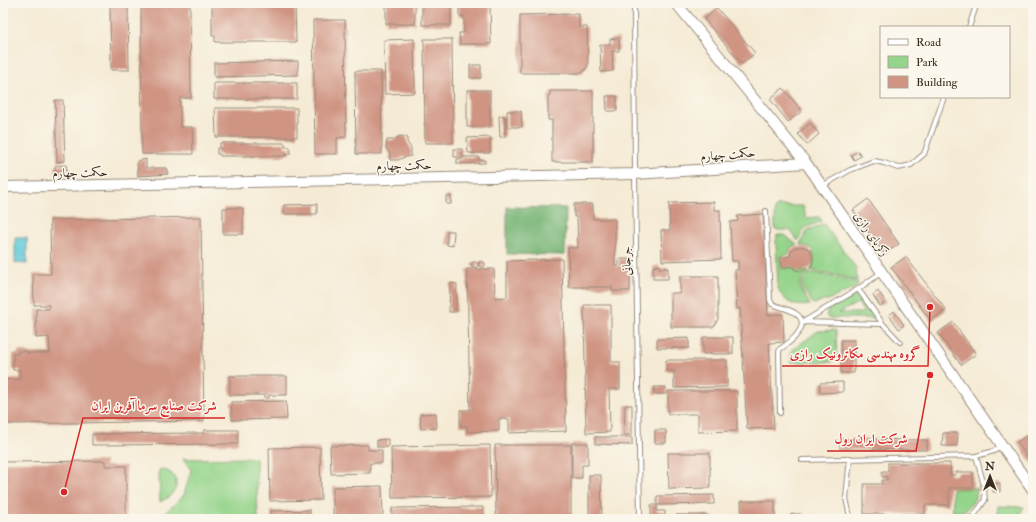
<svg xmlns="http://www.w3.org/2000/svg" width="1036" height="522" font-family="'IM FELL Double Pica',Amiri,serif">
<rect width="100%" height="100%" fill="#fbf7ec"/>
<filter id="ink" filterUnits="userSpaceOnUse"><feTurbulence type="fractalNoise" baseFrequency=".025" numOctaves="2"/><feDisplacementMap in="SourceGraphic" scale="8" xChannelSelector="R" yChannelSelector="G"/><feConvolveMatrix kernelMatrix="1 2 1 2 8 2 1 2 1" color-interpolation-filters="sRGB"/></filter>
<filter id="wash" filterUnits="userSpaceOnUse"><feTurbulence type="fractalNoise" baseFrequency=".012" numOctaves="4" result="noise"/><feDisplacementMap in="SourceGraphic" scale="16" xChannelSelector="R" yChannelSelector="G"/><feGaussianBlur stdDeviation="0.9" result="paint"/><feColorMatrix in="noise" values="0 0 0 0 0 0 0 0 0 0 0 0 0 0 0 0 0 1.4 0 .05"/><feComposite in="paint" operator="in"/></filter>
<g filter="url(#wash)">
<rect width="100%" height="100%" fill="#f5ebd5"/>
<path fill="#95d48b" stroke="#687f54" d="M777,206H803L806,218L819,217L822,221L805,228L798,241L790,230H775V209Z
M824,224L856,268L857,280L811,270C814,262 815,257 812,249L800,244L808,230Z
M785,235L797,245L790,248L789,254L780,256L782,269L792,267L795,271L800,272L808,271L799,285L810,305C794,307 784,303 778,288L776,242L777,235Z
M810,272L858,282L857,287L828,300L813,304L801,285Z
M860,294L863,300L839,313H864L858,303L864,300L874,315V317L872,318H828C825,315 827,312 829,309Z
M836,330L837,357L832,362H791V351L818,331Z
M256,458L258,519H161L162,516L184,495L191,470L183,459Z
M163,469L171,473L176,479V488L169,497L160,502L159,470Z
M977,488C977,498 970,509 960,512C957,512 955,512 953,512L952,489Z
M998,506L1024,507L1017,519H997Z"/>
<path fill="#78b677" stroke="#5a704a" d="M507,207L566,208L565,255L507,254Z"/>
<path fill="#5dc8d8" stroke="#4c797b" d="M15,238H27V264L15,263Z"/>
<g id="blocks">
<path fill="#d09483" d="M110,3H128L129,70H111Z
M141,3H190L191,98H180V127H192L193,154H142Z
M212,3H295L296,42H215V36H212Z
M386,3H415V24H386Z
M422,3H451V25H422Z
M464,3H490L491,44H460L459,33H464V16H459V4H464Z
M717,8L755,53L742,64L704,19Z
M579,14V27H587L588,66L582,73H520V15Z
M313,20H345L346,137L337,138V154H315Z
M619,38V51H612L613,71L601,72L600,45H610V39Z
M414,39L415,93L385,94L384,40Z
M424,39H452L453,143H425Z
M298,61V75L214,77V63Z
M470,65H481V78H470Z
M355,71H381L382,154H356Z
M214,83H297V99H214Z
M783,88L802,111L788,122L770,99Z
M467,90H490V127H467Z
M550,91H593V162H552V120H548V95H550Z
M606,96H617V111H607Z
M55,100H63L65,161L57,162Z
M215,108H297V137H216Z
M507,111H521L522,127H507Z
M499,116H505V137H500Z
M810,123L819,134L807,145L798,134Z
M400,136L407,137V142L411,148V156L405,157L398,160H390V154L386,148L387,140H394Z
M490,137V153H468L467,138Z
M220,143H285V147H290V154H286V156H220V154H217V148H220Z
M454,149H462V157H454Z
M858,151L861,156L854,160L851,155Z
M463,157H479V160H485V163L457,164V159H463Z
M146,159V168H166L168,174L138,176L137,161Z
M66,165L67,174H56L55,166Z
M446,196H451V204H446Z
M868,199L899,244L884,254L853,210Z
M714,202V210H720L721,259L662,261L661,230H670L669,203Z
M317,204V214H284V205Z
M574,204H593V219H615V266H619V259H630V291H612V287H569L568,248H578L577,217H574Z
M223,208H243V234H223Z
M763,214L768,315L783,314L784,342L769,343L774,428L747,429L740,308L737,309L735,270H738V261H732L730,222L738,221L737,216Z
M201,217L204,421L3,424V380L20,379V370H13V354H18V351H27V353H50L49,337L36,338V309H49V305H34L33,274H51L50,220Z
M447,231H454L453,246L447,245Z
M796,247H804L810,250L813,256V263L810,268L800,271L795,270L792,266L783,268L780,258L790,256L791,251Z
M906,257L946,310L931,321L891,267Z
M562,259L566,431L509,433V419H499V431L467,432V426H460V410H470L467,269H494L495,298L507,297V261Z
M481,261L485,263V266L483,267H480L478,265L477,267L475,268L472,266L471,264L473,262H476L479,265V262Z
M659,265V268H668V279H653V267Z
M680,276H718V319L715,325L713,327H671V293H680Z
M450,283L457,284L456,312H449Z
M878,291L886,302L880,306L873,295Z
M584,305H611V362H620V389H609L610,432L586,433Z
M894,311L904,325L899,329L889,315Z
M953,322L976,354L961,365L938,333Z
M703,337H733V354H703Z
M689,338V348H657V339Z
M841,340H854V373H841Z
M666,360H727V387L674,388V371H666Z
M230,376H287V395H269V398H265V395H230Z
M843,382V392L820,393V383Z
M654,387H666V394H654Z
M668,391H737V431L698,432V414H668Z
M286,401L287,419L232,420L231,402Z
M625,405H632V435H624Z
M436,413L437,428L421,429L420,414Z
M204,430H238V444L92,445V434L204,433Z
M655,430H666V443H655Z
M1031,432L1033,435V465L1017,442Z
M943,433H958L957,446H942Z
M595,437H632V445L595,444Z
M388,439V447H377V440Z
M840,439L927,440V450L840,449Z
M572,443H588V465H582V478H572Z
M368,445V450H382V463H370V473L331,474L330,446Z
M490,445L491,497L392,498L391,447Z
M495,445H571V519H496Z
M320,447L321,500L270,501L269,448Z
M668,453H710V488L669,489Z
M105,461V466H126V519H3V462Z
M888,463H950V475H956V472H973V488H949V505H925V514H864V484H882V480H887V477H882V471H888Z
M589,475H601L602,519H589Z
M1000,483V492H993V484Z
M382,486L383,519H333V487Z
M714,495V504L657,505V496Z
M741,501H775V519H742Z
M651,505H657V511H665V517H651Z
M483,507V519H392V508Z
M310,510V519H271V511Z
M791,514H801V519H791Z
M676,515H709V519H676Z"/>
</g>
</g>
<g filter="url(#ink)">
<use href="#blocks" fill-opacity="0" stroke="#988a7a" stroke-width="1"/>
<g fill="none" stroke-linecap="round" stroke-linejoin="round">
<g stroke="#988a7a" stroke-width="6">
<path id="service" d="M634,3L635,174L640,519
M969,27L977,3
M822,186L850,170L874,161L884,163L898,168L911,165L924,154L944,97
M766,211L770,300L772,304C779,307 789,309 795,313C813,324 791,342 780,349L779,352L780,413
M858,289L883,324L900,342
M803,322L858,289L882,272
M803,322L883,324
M850,458L846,498L850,517L854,519
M802,460L976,456L994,451L1001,445
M964,519L973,517L985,500L983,482L976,456"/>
</g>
<g stroke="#988a7a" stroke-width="12">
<path id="tertiary" d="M676,3L806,163L1033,490
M3,187L635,174L806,163"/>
</g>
<use href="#service" stroke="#fff" stroke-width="4"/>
<use href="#tertiary" stroke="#fff" stroke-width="10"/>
</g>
</g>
<g text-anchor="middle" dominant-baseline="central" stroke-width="3" stroke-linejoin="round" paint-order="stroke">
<g font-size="12" fill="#3b2a1e" stroke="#fbf7ec">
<text transform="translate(728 155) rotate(-4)">حکمت چهارم</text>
<text transform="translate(404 166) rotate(-1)">حکمت چهارم</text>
<text transform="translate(80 173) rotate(-1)">حکمت چهارم</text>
<text transform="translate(871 234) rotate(55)">زکریای رازی</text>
<text transform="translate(627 261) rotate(-91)">جرجانی</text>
</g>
</g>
<path fill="none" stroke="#d62828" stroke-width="1.5" d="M930 307L928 366H782M64 492L83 418H225M930 375L916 451H827"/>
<g fill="#d62828" stroke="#fbf7ec" stroke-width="1.5">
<circle cx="930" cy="307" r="4"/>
<circle cx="64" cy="492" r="4"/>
<circle cx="930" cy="375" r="4"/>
</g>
<g font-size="13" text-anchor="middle" font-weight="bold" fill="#d62828" stroke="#fbf7ec" stroke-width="3" stroke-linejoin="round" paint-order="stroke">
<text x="855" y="358">گروه مهندسی مکاترونیک رازی</text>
<text x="154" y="410">شرکت صنایع سرما آفرین ایران</text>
<text x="871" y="443">شرکت ایران رول</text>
</g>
<rect width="1036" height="522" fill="none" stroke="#fbf7ec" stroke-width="16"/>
<rect x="880" y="26" width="130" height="72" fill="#fbf7ec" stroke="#aea59a"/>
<rect x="888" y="39" width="20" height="6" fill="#ffffff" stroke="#aea59a"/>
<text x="916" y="46" font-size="12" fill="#3b2a1e">Road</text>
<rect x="888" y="56" width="20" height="12" fill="#95d48b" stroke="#aea59a"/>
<text x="916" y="66" font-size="12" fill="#3b2a1e">Park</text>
<rect x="888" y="76" width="20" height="12" fill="#d09483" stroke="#aea59a"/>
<text x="916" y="86" font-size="12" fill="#3b2a1e">Building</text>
<g transform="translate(990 476)" stroke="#fbf7ec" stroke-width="3" paint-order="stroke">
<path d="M0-3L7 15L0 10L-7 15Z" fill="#3b2a1e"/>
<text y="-6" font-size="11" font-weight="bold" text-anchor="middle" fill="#3b2a1e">N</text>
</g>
</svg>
